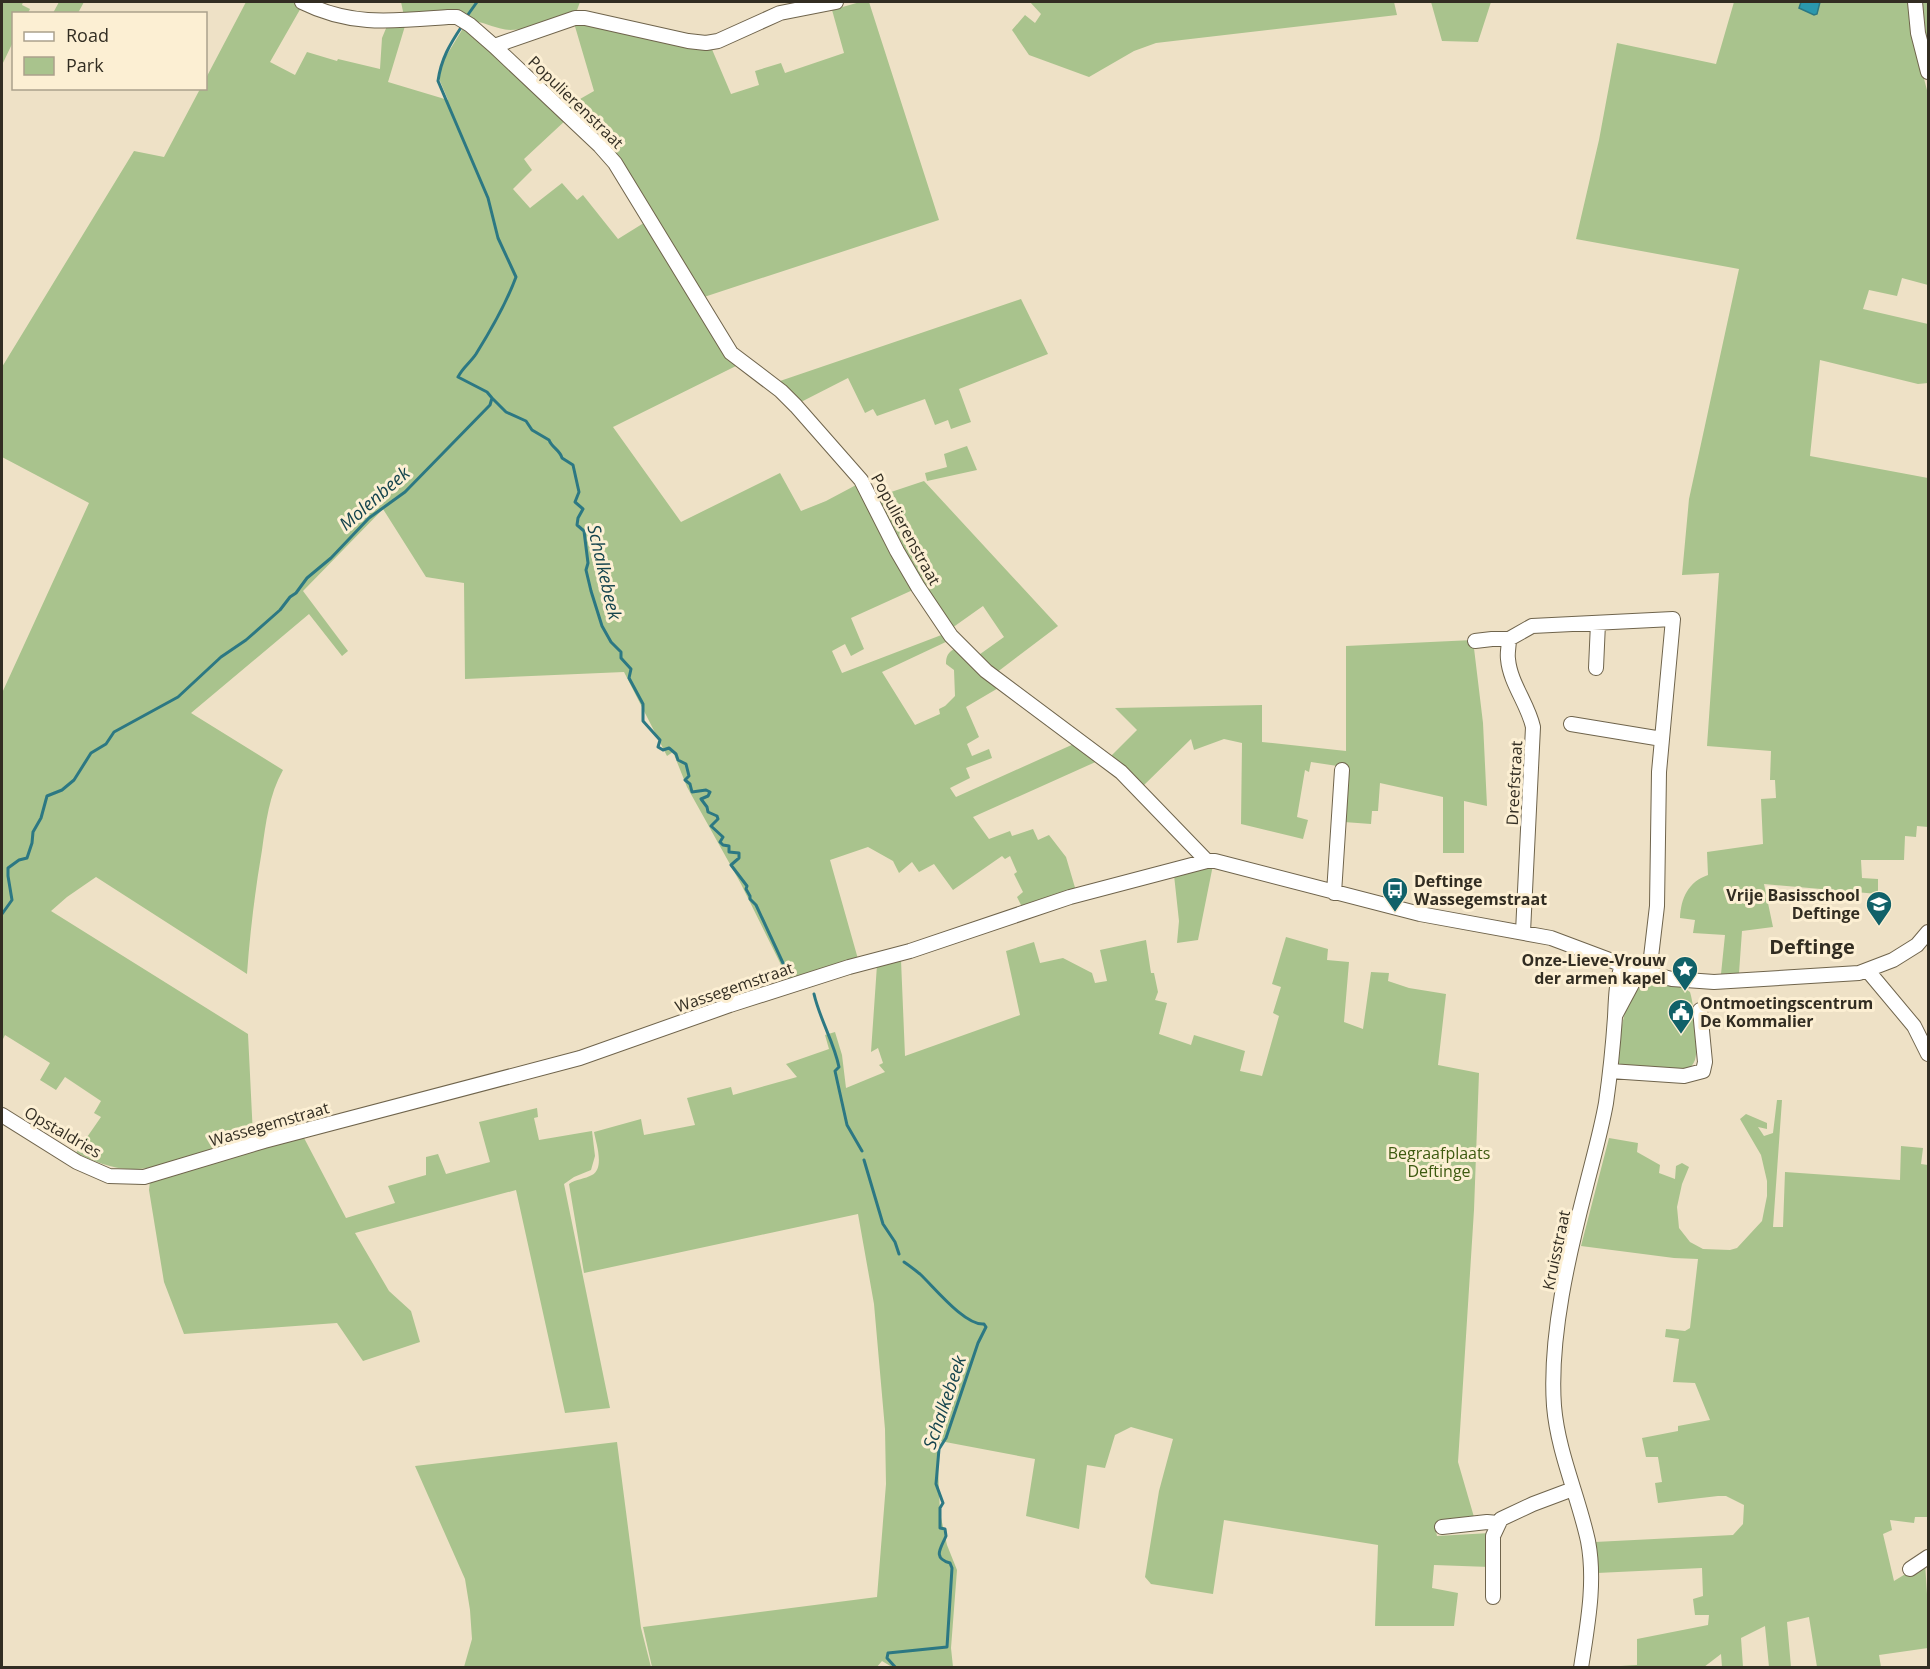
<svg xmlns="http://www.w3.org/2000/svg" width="1930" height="1669" font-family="'Open Sans',sans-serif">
<rect width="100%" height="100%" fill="#eee1c6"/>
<path fill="#a9c38d" d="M2,2H23L22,5L30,9L28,13L14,14L13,42L2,65Z
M59,2H84L78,13H53Z
M246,2H293L302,6L270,62L295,75L307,52L337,61L338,59L380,69L382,38L387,26H405L388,82L448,100L440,81V66L465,25L567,119L524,159L532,170L513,189L530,208L562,183L577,200L583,195L618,239L647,221L738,365L613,427L681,522L780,473L801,511L826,501L858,484L915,589L851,618L864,649L851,656L845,644L832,651L842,673L944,634L950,640L882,672L915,725L940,714L939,709L945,706L955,696L954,670L946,664C946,656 948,652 956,648L1000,687L966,707L979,737L967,744L972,756L989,749L992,758L966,768L970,778L950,788L956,797L1076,743L1100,760L973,817L989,839L1010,831L1012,836L1033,829L1038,840L1049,835L1066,857L1076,891L1023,909L1017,897L1023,892L1014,874L1017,872L1010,856L1005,859L1002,856L953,890L934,864L919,872L912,862L899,873L893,861L868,847L830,860L858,959L788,979L741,884L687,787L673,752L667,756L624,672L465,679L464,583L426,577L383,509L303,591L348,651L342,656L309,614L191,713L283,770C269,795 266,822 262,850C255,891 250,932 247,974L96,877L67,897L51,911L248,1034L253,1136C220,1147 168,1169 135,1169C114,1170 94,1161 76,1153L101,1117L94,1113L101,1101L65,1077L56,1090L40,1080L50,1063L5,1035L2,1041V693L89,503L2,457V367L134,151L164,157L200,89L206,88V78Z
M401,2H580L577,10C556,19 533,30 510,30C497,29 486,23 474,21C451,17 427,18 404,16Z
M860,2H869L939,220L701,298L652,213L566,107L594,91L574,23L711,47L731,94L759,85L755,71L781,63L785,73L844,53L832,10Z
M1030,2H1394L1397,15L1156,43L1134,51L1089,77L1029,55L1012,30L1025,15L1035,23L1041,14Z
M1431,2H1491L1478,42L1442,41Z
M1734,2H1909L1914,40L1928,94V285L1902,278L1897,296L1869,290L1863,309L1928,324V383L1918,384L1820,360L1810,456L1928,478V827L1917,826L1916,837L1905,836L1904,860H1861L1862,878L1878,879V894L1764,884L1773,927L1742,931L1739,973L1721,974L1725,935L1693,933L1695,920L1680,918C1681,898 1688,882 1708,875L1707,852L1763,844L1761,799L1776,798L1775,780H1770L1771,751L1707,746L1719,573L1682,575L1689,499L1739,269L1576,239L1599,140L1617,43L1716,64Z
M1922,2H1928V50Z
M1021,299L1048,354L959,389L971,422L951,429L948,420L935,425L925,399L877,416L873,409L865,413L848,378L799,403L777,382Z
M967,446L977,470L927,481L925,473L947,467L944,454Z
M924,481L1058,626L996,673L976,657L1004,637L983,606L952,628L908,566L876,497Z
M1473,640L1483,723L1487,806L1464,801V853H1443V797L1380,783L1378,811H1372L1371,824L1344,822V767L1311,762L1309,772L1305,770L1297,817L1308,820L1303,839L1241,824L1242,743L1224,739L1194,750L1191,739L1142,787L1110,757L1137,730L1115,708L1262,705V742L1346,751V646Z
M1213,865L1198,940L1177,943L1179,921L1174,875Z
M1286,937L1328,949L1327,960L1349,962L1344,1022L1363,1029L1371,972L1389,973L1388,981L1409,988L1446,994L1438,1065L1479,1073L1474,1210L1458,1462L1474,1517L1436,1531L1437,1536L1490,1533V1567L1434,1565L1432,1588L1458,1593L1454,1626H1375L1378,1545L1224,1520L1213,1594L1151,1584L1145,1577L1159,1491L1173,1439L1131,1427L1115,1435L1105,1468L1087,1465L1079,1529L1026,1516L1035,1459L940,1441L938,1466L940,1513L947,1545L957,1570L951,1648L953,1667H892L882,1661L876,1668L652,1667L643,1627L877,1597L886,1484L885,1429L874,1304L858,1214L584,1273L569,1184C576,1179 585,1179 592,1175C605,1168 596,1143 594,1132L641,1119L644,1135L695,1125L687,1098L731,1087L733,1095L797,1077L786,1064L829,1049L825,1035L835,1032L842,1055L846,1088L885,1072L879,1065L883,1063L878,1048L871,1052L877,965L901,960L905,1056L1020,1015L1006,951L1034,942L1040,963L1063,958L1092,973L1095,983L1107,981L1100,950L1146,940L1151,973H1154L1158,992L1155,1000L1167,1003L1159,1034L1191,1045L1194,1035L1245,1051L1240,1071L1262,1076L1279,1016L1273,1013L1281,987L1272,984Z
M1643,984L1681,986L1690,992C1694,1005 1699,1047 1695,1060C1693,1065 1690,1068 1686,1071L1618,1066C1620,1037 1620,1005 1643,984Z
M1777,1100H1782L1773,1227H1783L1785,1172L1900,1180L1901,1146L1923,1148L1921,1164L1928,1165V1517H1915L1914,1523L1890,1520L1892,1530L1883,1534L1894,1581L1925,1562L1928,1610V1648L1879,1655L1881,1667H1817L1809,1617L1787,1622L1791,1667H1769L1765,1626L1741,1638L1743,1667H1722L1721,1654L1704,1667H1605L1637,1665V1639L1708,1625L1709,1615H1695L1693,1599L1703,1596L1702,1568L1597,1573L1595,1542L1733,1535L1743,1524L1744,1505L1726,1496H1718L1658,1503L1655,1483L1662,1482L1658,1457H1646L1642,1438L1678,1431V1426L1710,1420L1695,1383L1673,1382L1679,1339L1665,1337L1666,1329L1685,1331L1690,1328L1698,1259L1674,1258L1581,1246L1609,1138L1638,1143L1637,1152L1660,1165L1659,1173L1675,1179L1676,1166L1682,1163L1689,1167L1682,1184L1677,1207L1679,1228L1690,1242L1703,1249L1730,1250L1737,1248L1762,1221L1767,1196V1181L1761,1155L1740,1119L1746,1114L1767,1123V1129L1758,1127L1764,1136L1773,1133Z
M537,1108L538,1117L534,1118L539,1140L592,1131L595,1156L591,1170L574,1177L564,1184L610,1408L565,1413L516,1190L355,1233L389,1291L411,1311L420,1342L363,1361L337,1323L184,1334L164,1282L149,1190L150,1181L303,1136L346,1218L395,1203L388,1186L426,1175V1157L438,1154L446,1174L490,1162L479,1122Z
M617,1442L641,1628L651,1667H464L472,1639L470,1610L465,1579L415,1466Z"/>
<path fill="#2a98ad" stroke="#2c7883" stroke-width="1.5" d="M1801,2H1820L1817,14L1814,15L1799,8Z"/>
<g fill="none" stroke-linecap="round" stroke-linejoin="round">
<path stroke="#2c7883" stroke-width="3" d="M467,16L477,2
M492,398L506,412L526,421L532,430L549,440C552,448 560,450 562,458L573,465L579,492L575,502L583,509L578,518L577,525L584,531L588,563L586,570L591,591L602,626L611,642L621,652V658L631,669L629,678L643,704V721L660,740L658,747L663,750L669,748L676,754L678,760L686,764L689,776L685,780L690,784L692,792L706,790L710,792L708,796L701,799L707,807L708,812L717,816L718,819L711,826L723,837L720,842L723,845L729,846V852L739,853V858L731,865L747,886L746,889L750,896V899L756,905L789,976
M2,914L12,900L8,876V868L19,860L27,858L32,843L33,832L41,818L47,796L62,790L74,780L91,753L106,744L114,732L178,697L221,657L246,640L280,610L290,597L296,593L307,578L331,558L369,518L405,492L490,405L492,398L487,392L458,377C463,367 470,363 476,354C491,330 506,304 516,277L498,238L488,198L438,81C441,59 450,44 462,26
M814,994C820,1020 834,1042 839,1067L835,1071L847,1125L862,1151
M864,1160L883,1224L895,1242L899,1254
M896,1668L887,1658L888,1653L947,1647L952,1568L950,1563C932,1558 941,1548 946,1536L945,1529L940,1528V1508L943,1503L936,1484L939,1449L946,1438L978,1343L986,1327L984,1324C965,1326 934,1287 920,1274C915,1270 910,1266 904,1262"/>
<g stroke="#6f644c" stroke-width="16">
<path id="minor" d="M302,2C352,27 394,21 448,17H457L470,25L494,46L600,146L615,163L731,353L781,391L796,406L861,480L897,551L918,587L951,636L986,671L1121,772L1207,861
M1915,2L1918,33L1928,72
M494,46L575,18H585L688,41L706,43L718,41L780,13L836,2
M1509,639C1509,646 1507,653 1508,659C1510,683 1528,704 1533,727L1523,932
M1475,641L1492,639H1509L1532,626L1673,619L1659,772L1657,906L1649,974
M1596,668L1598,623
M1571,724L1662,739
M1334,893L1342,770
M1868,971L1914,1026L1928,1054
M1616,1014L1639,971
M1610,1071L1684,1076L1703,1071L1705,1062L1700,1010
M2,1115L77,1162L109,1176L144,1177L264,1141L580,1058L730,1005L849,967L910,951L1070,897L1207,861H1215L1420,914L1551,938L1639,971L1672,979L1714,982L1859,973L1893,960L1917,945L1928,932
M1442,1527L1487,1522L1498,1523
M1910,1569L1928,1557
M1493,1597V1536L1501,1519L1533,1504L1573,1489
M1581,1668C1587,1627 1596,1583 1588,1541C1578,1495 1558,1453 1554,1406C1549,1337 1569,1253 1586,1187C1593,1159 1601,1131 1606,1103C1610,1075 1613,1046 1615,1017C1616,996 1616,985 1622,964"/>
</g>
<use href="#minor" stroke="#fff" stroke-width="14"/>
</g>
<defs>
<g id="bus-pin" transform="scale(1.35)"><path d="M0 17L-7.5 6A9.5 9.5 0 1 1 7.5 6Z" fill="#116169" stroke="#fcefd3"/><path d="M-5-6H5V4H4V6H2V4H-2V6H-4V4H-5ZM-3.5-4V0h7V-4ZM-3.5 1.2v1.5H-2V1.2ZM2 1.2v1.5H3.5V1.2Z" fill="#fff"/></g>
<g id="school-pin" transform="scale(1.35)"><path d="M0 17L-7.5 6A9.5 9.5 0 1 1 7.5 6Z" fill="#116169" stroke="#fcefd3"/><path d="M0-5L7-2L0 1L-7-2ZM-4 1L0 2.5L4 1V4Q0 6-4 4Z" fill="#fff"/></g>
<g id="sight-pin" transform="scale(1.35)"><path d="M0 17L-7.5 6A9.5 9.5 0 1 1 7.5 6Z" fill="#116169" stroke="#fcefd3"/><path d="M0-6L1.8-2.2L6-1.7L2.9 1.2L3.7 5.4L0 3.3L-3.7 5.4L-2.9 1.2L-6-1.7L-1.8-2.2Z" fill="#fff"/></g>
<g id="civic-pin" transform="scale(1.35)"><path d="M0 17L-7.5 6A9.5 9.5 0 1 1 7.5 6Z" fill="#116169" stroke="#fcefd3"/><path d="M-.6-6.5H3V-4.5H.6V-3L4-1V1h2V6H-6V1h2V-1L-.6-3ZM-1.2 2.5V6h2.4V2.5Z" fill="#fff"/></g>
</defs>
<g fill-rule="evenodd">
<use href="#bus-pin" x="1395" y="890"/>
<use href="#school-pin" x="1879" y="904"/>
<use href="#sight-pin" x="1685" y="969"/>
<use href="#civic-pin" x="1681" y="1012"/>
</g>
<g text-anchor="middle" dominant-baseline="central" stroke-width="6" stroke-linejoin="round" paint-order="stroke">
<g font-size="16" fill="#322d22" stroke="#fcefd3">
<text transform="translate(576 102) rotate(44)">Populierenstraat</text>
<text transform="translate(906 529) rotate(61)">Populierenstraat</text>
<text transform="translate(1514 783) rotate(-87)">Dreefstraat</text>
<text transform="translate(734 987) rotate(-19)">Wassegemstraat</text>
<text transform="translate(269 1124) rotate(-16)">Wassegemstraat</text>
<text transform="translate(63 1132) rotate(30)">Opstaldries</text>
<text transform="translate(1556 1250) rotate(-78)">Kruisstraat</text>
</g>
<g font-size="16" font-weight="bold" fill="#322d22" stroke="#fcefd3" text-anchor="start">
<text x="1414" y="881">Deftinge<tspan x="1414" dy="18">Wassegemstraat</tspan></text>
<text x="1860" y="895" text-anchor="end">Vrije Basisschool<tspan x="1860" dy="18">Deftinge</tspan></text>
<text x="1666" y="960" text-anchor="end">Onze-Lieve-Vrouw<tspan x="1666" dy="18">der armen kapel</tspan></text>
<text x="1700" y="1003">Ontmoetingscentrum<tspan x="1700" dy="18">De Kommalier</tspan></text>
</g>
<g font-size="16" fill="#3d5a10" stroke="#fcefd3">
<text x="1439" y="1153">Begraafplaats<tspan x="1439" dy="18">Deftinge</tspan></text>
</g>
<g font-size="18" font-style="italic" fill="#15444d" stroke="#fcefd3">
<text transform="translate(374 498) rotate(-41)">Molenbeek</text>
<text transform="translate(605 572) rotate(77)">Schalkebeek</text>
<text transform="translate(944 1402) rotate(-71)">Schalkebeek</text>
</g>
<g font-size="20" font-weight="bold" fill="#322d22" stroke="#fcefd3">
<text x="1812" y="946">Deftinge</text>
</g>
</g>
<rect width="1930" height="1669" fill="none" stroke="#322d22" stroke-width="6"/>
<rect x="12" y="12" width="195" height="78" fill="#fcefd3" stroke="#aba18c" stroke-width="1.5"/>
<rect x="24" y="32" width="30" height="9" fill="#ffffff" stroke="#aba18c" stroke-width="1.5"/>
<text x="66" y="42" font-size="18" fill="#322d22">Road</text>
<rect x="24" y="57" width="30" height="18" fill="#a9c38d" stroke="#aba18c" stroke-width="1.5"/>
<text x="66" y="72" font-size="18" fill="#322d22">Park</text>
</svg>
